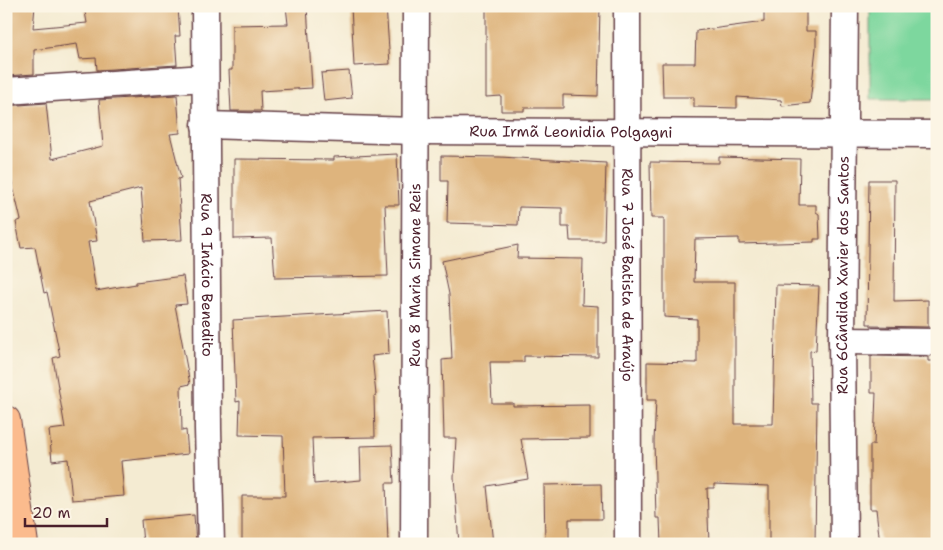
<svg xmlns="http://www.w3.org/2000/svg" width="943" height="550" font-family="'Shantell Sans',sans-serif">
<rect width="100%" height="100%" fill="#fcf5e5"/>
<filter id="ink" filterUnits="userSpaceOnUse"><feTurbulence type="fractalNoise" baseFrequency=".02" numOctaves="2"/><feDisplacementMap in="SourceGraphic" scale="10" xChannelSelector="R" yChannelSelector="G"/><feConvolveMatrix kernelMatrix="1 2 1 2 8 2 1 2 1" color-interpolation-filters="sRGB"/></filter>
<filter id="wash" filterUnits="userSpaceOnUse"><feTurbulence type="fractalNoise" baseFrequency=".0096" numOctaves="4" result="noise"/><feDisplacementMap in="SourceGraphic" scale="20" xChannelSelector="R" yChannelSelector="G"/><feGaussianBlur stdDeviation="1.12" result="paint"/><feColorMatrix in="noise" values="0 0 0 0 0 0 0 0 0 0 0 0 0 0 0 0 0 1.4 0 .05"/><feComposite in="paint" operator="in"/></filter>
<g filter="url(#wash)">
<rect width="100%" height="100%" fill="#f4ebd2"/>
<path fill="#7dd79e" stroke="#647b64" d="M870,6H937V99H870Z"/>
<g id="blocks">
<path fill="#deb47d" d="M6,6H35L33,28L87,23L84,6H134V9L178,7L180,36H175L177,65L97,70L96,58L80,59L77,44L34,50V74L6,76Z
M286,6H307L312,88L260,91L261,111H231L229,70H232V25L288,24Z
M351,6H386L390,64L354,66Z
M486,6H600L598,96L563,95V108H524V111H501V96L486,97Z
M764,6H806V31H816V48L810,103L782,106L781,100L737,97V108L694,107V97H663L662,63H695L696,31L764,22Z
M349,71L352,98L324,101L321,73Z
M177,95L180,133L170,134L181,178L178,179L182,240L145,241L141,188L90,201L97,241L88,242L96,291L136,284V282L183,276L187,304L175,305L190,384L181,386L182,431L186,430L188,454L121,461L124,496L72,500L68,459L52,461L49,430L65,428L53,358L60,356L47,292L44,293L35,247L21,248L16,222L21,220L9,170L6,148V106L46,103L52,159L103,146L99,100Z
M397,154L399,205H385L388,276L275,278L272,238L234,239V159L334,160V157Z
M441,156L500,157L606,163L604,241H570L569,227H562V208L519,207L518,225L447,223L448,181H441Z
M719,157L800,159L799,205H816V212L819,214L820,239H814V242L739,244V238L695,239L694,282H735V424H773L776,285L819,286L816,350L810,351L811,403H817L815,544H769V486L714,484V488H707L709,544H661L660,518H656L654,441L656,400H647V362L697,363V319L664,317V218H651L650,162L719,163Z
M869,180H895L894,301L928,300V327L871,326V324H867Z
M518,245L517,258L583,259L582,305L598,306V357L524,356V362H490L492,403H513V406L590,405V438L521,439L528,479L487,486L493,544H459L454,477L456,438H444L442,360L452,359L449,294L442,261Z
M387,311L389,354L372,356L376,395L374,396L375,437L312,438L314,484L361,480L360,446L392,445L394,483H386L388,544H242V496H285L283,436L239,435L240,401L236,402L233,320Z
M871,356L928,357V361H937L935,510L937,544H880L876,509H870V445H874L876,393H871Z
M601,484L602,519H569V544H545L544,485Z
M194,515L196,544H143L141,520Z"/>
</g>
</g>
<g filter="url(#ink)">
<use href="#blocks" fill-opacity="0" stroke="#643e44" stroke-width="1"/>
<g fill="none" stroke-linecap="round" stroke-linejoin="round">
<g stroke="#643e44" stroke-width="29">
<g id="minor">
<path id="s1" d="M205,6L208,429L211,544"/>
<path id="s2" d="M627,6L628,544"/>
<path d="M6,91L205,78"/>
<path id="s3" d="M205,125L416,131L937,134"/>
<path d="M842,341L937,342"/>
<path id="s4" d="M414,544L416,6"/>
<path id="s5" d="M844,544L842,341L845,6"/>
</g>
</g>
<g stroke="#643e44" stroke-width="30">
<path id="major" d="M6,420L24,544"/>
</g>
<use href="#minor" stroke="#fff" stroke-width="26"/>
<use href="#major" stroke="#fbbb8d" stroke-width="28"/>
</g>
</g>
<g text-anchor="middle" dominant-baseline="central" stroke-width="5" stroke-linejoin="round" paint-order="stroke">
<g font-size="15" fill="#4a1f2b" stroke="#fcf5e5">
<text stroke="none"><textPath href="#s3" startOffset="366">Rua Irmã Leonidia Polgagni</textPath></text>
<text stroke="none"><textPath href="#s1" startOffset="269">Rua 9 Inácio Benedito</textPath></text>
<text stroke="none"><textPath href="#s4" startOffset="269">Rua 8 Maria Simone Reis</textPath></text>
<text stroke="none"><textPath href="#s2" startOffset="269">Rua 7 José Batista de Araújo</textPath></text>
<text stroke="none"><textPath href="#s5" startOffset="269">Rua 6Cândida Xavier dos Santos</textPath></text>
</g>
</g>
<rect width="943" height="550" fill="none" stroke="#fcf5e5" stroke-width="25"/>
<path d="M25 518v8h82v-8" fill="none" stroke="#4a1f2b" stroke-width="2.5"/>
<text x="32" y="518" font-size="15" fill="#4a1f2b" stroke="#fcf5e5" stroke-width="4" paint-order="stroke">20 m</text>
</svg>
